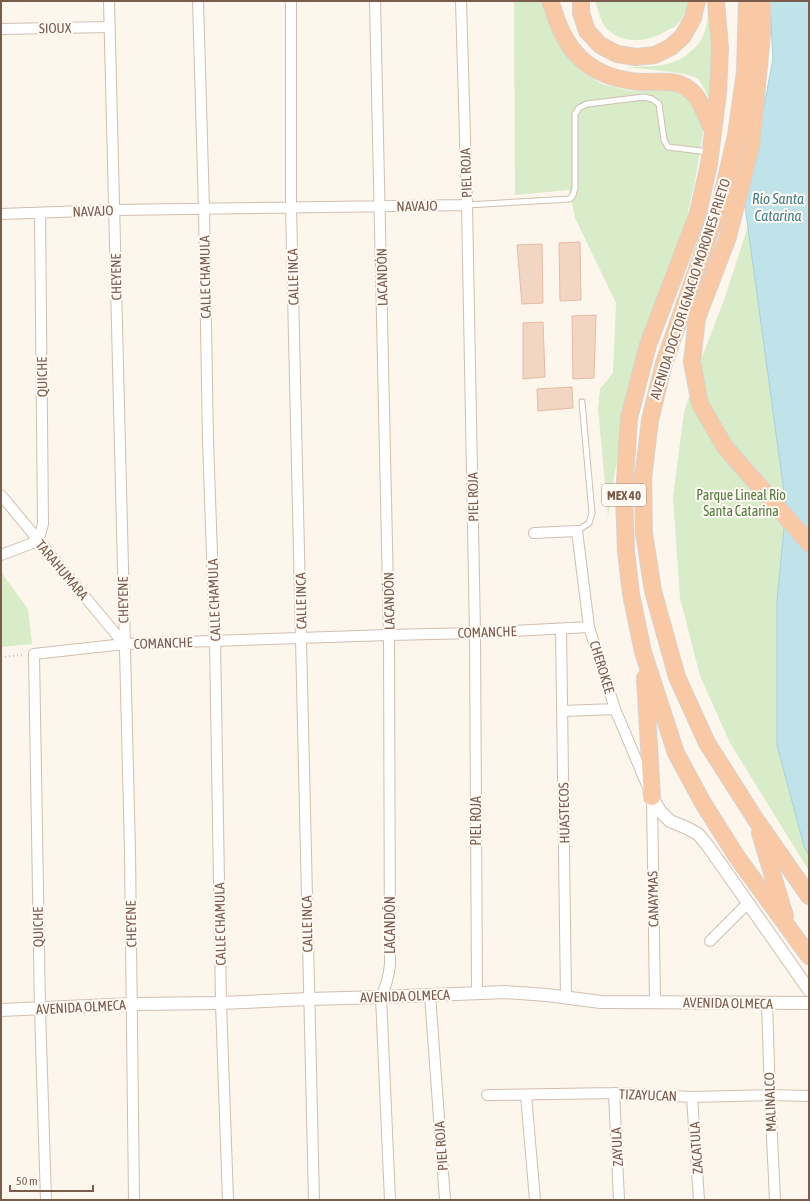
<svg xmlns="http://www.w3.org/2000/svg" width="810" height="1201" font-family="'Asap Condensed',sans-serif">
<rect width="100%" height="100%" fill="#fdf6ec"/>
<path fill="#d8ecc9" d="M514,1H543L547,14L564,53L581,71L602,84L631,91L658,88L675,90L687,97L700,118L703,134L694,186L679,250L639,369L615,471L608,517L598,408L600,389L613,373L616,303L575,218L569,190L515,195Z
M595,1H690C687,10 683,18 677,25C674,27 670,29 666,31C649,42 623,45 607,29C602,25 597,7 595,1Z
M708,1H712V107C708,98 705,87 698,79C690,72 640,69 627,67C651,66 676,68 693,49C696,46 700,43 701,40C708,28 708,14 708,1Z
M809,1V871L730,743L700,676L680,598L673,497L684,412L702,357L725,297L752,214Z
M1,572L28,609L32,644L1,647Z"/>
<path fill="#bfe3e8" stroke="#a5d3da" d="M770,1H809V855L804,846L777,745V601L786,507L745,206L773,59Z"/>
<path fill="#f3d5c3" stroke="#e6bba3" d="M580,242L581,300L560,301L559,243Z
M542,244L543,303L522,304L517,245Z
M596,315L594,378L573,379L572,316Z
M543,322L545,377L523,379V323Z
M572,387L573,408L538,411L537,389Z"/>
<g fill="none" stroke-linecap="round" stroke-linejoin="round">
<g stroke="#d1beb0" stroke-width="7">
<path id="service" d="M467,205L570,199L573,195L575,188V114L579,108L587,104L644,97L652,99L659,104L664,140L668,147L709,152
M577,531L589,523L592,513L582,402"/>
</g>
<g stroke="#d1beb0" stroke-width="12">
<path id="minor" d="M109,1L130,852L134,1200
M198,1L204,209L208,441L215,640L221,1003L228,1200
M291,1V207L314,1200
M375,1L389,635L390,964C389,976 386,986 381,997L390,1200
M461,1L467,205L475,633L477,992
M1,29L109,27
M1,214L114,210L467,205
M1,495L124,644
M534,533L577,531L589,627L615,709L652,797L655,1002
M1,555L38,541L43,524L40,213
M561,629L566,998
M563,711L615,709
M710,941L748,903
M430,995L445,1200
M767,1003L770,1095L775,1200
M614,1093L619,1200
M487,1095L614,1093L692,1097L770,1095L809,1096
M526,1095L535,1200
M692,1097L699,1200
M46,1200L40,1009L34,654L124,644L389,635L475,633L589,627"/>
</g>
<g stroke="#d1beb0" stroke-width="14">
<path id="tertiary" d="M652,797L660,811L670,821L687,828L698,834L708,846L809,990
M1,1010L132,1004L221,1003L309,999L381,997L506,992L547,995L601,1002L809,1003"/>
</g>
<g stroke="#dad1cd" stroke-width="18">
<path id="trunk" d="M550,1C555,13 558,27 565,38C581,68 611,81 644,82C663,82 681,78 695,95C703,105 707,119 713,131
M581,1V13L587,31L600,45L617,54L636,57L655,55L671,47L683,36L693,18L697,1
M716,1L720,48L718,93L709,164L698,213L648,345L629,418L624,496L626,551L631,594L643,652L676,753L703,803L737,857L809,956
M747,1L745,72L736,135L720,204L664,363L650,420L643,479L644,533L653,591L677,677L707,743L756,820L809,896
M762,1V35L751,146L728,237L697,318L692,362L700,404L725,447L809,543
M645,678L652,797
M760,833L785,916"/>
</g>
<path stroke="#d9b8a5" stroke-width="2" stroke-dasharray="1 3" stroke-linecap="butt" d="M1,657L24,655"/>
<use href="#service" stroke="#fff" stroke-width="5"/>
<use href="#minor" stroke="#fff" stroke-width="10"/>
<use href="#tertiary" stroke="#fff" stroke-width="12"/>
<use href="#trunk" stroke="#f9c8a4" stroke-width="16"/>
</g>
<g text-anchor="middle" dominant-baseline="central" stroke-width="4" stroke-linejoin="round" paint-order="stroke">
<rect fill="#fffaf3" stroke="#a28b7f" stroke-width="1" x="602" y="484" width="44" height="22" rx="3"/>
<g font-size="13" font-weight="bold" fill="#7a5c4d">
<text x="624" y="495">MEX 40</text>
</g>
<g font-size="14" fill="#7a5c4d" stroke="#fffaf3">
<text transform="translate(55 28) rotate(-1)">SIOUX</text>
<text transform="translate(466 173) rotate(-92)">PIEL ROJA</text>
<text transform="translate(417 206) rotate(-1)">NAVAJO</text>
<text transform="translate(93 211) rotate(-2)">NAVAJO</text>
<text transform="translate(116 277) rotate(-91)">CHEYENE</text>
<text transform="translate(205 277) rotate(-91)">CALLE CHAMULA</text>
<text transform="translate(293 277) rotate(-91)">CALLE INCA</text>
<text transform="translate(382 277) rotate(-91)">LACANDÓN</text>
<text transform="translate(690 289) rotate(-72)">AVENIDA DOCTOR IGNACIO MORONES PRIETO</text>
<text transform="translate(42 377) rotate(-91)">QUICHE</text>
<text transform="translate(473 497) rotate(-91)">PIEL ROJA</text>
<text transform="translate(62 570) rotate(50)">TARAHUMARA</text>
<text transform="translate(123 600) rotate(-91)">CHEYENE</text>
<text transform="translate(214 600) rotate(-92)">CALLE CHAMULA</text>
<text transform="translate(301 601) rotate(-91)">CALLE INCA</text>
<text transform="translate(389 601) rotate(-91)">LACANDÓN</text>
<text transform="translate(487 632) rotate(-2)">COMANCHE</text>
<text transform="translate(163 643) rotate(-2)">COMANCHE</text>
<text transform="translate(602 667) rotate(73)">CHEROKEE</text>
<text transform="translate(564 813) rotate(-91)">HUASTECOS</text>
<text transform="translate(476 821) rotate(-90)">PIEL ROJA</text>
<text transform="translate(653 899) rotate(-91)">CANAYMAS</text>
<text transform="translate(131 924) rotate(-91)">CHEYENE</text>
<text transform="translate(220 924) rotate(-91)">CALLE CHAMULA</text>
<text transform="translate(307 924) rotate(-91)">CALLE INCA</text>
<text transform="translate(390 925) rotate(-90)">LACANDÓN</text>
<text transform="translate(38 927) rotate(-91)">QUICHE</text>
<text transform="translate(405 996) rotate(-2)">AVENIDA OLMECA</text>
<text transform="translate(728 1003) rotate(1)">AVENIDA OLMECA</text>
<text transform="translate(81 1007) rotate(-3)">AVENIDA OLMECA</text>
<text transform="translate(648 1095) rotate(2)">TIZAYUCAN</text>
<text transform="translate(770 1102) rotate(-92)">MALINALCO</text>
<text transform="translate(441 1146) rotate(-94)">PIEL ROJA</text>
<text transform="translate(617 1147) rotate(-93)">ZAYULA</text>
<text transform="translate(696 1148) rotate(-94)">ZACATULA</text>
</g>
<g font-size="14" fill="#537a41" stroke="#fffaf3">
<text x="741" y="495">Parque Lineal Río<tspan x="741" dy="16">Santa Catarina</tspan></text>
</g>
<g font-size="15" font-style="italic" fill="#437c86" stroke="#fffaf3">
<text x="778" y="198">Río Santa<tspan x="778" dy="17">Catarina</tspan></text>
</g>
</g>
<rect width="810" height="1201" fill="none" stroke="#7a5c4d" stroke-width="4"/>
<path d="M10 1185v6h83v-6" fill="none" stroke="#7a5c4d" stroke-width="2"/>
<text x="16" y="1185" font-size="12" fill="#7a5c4d" stroke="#fffaf3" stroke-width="3" paint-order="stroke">50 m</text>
</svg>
